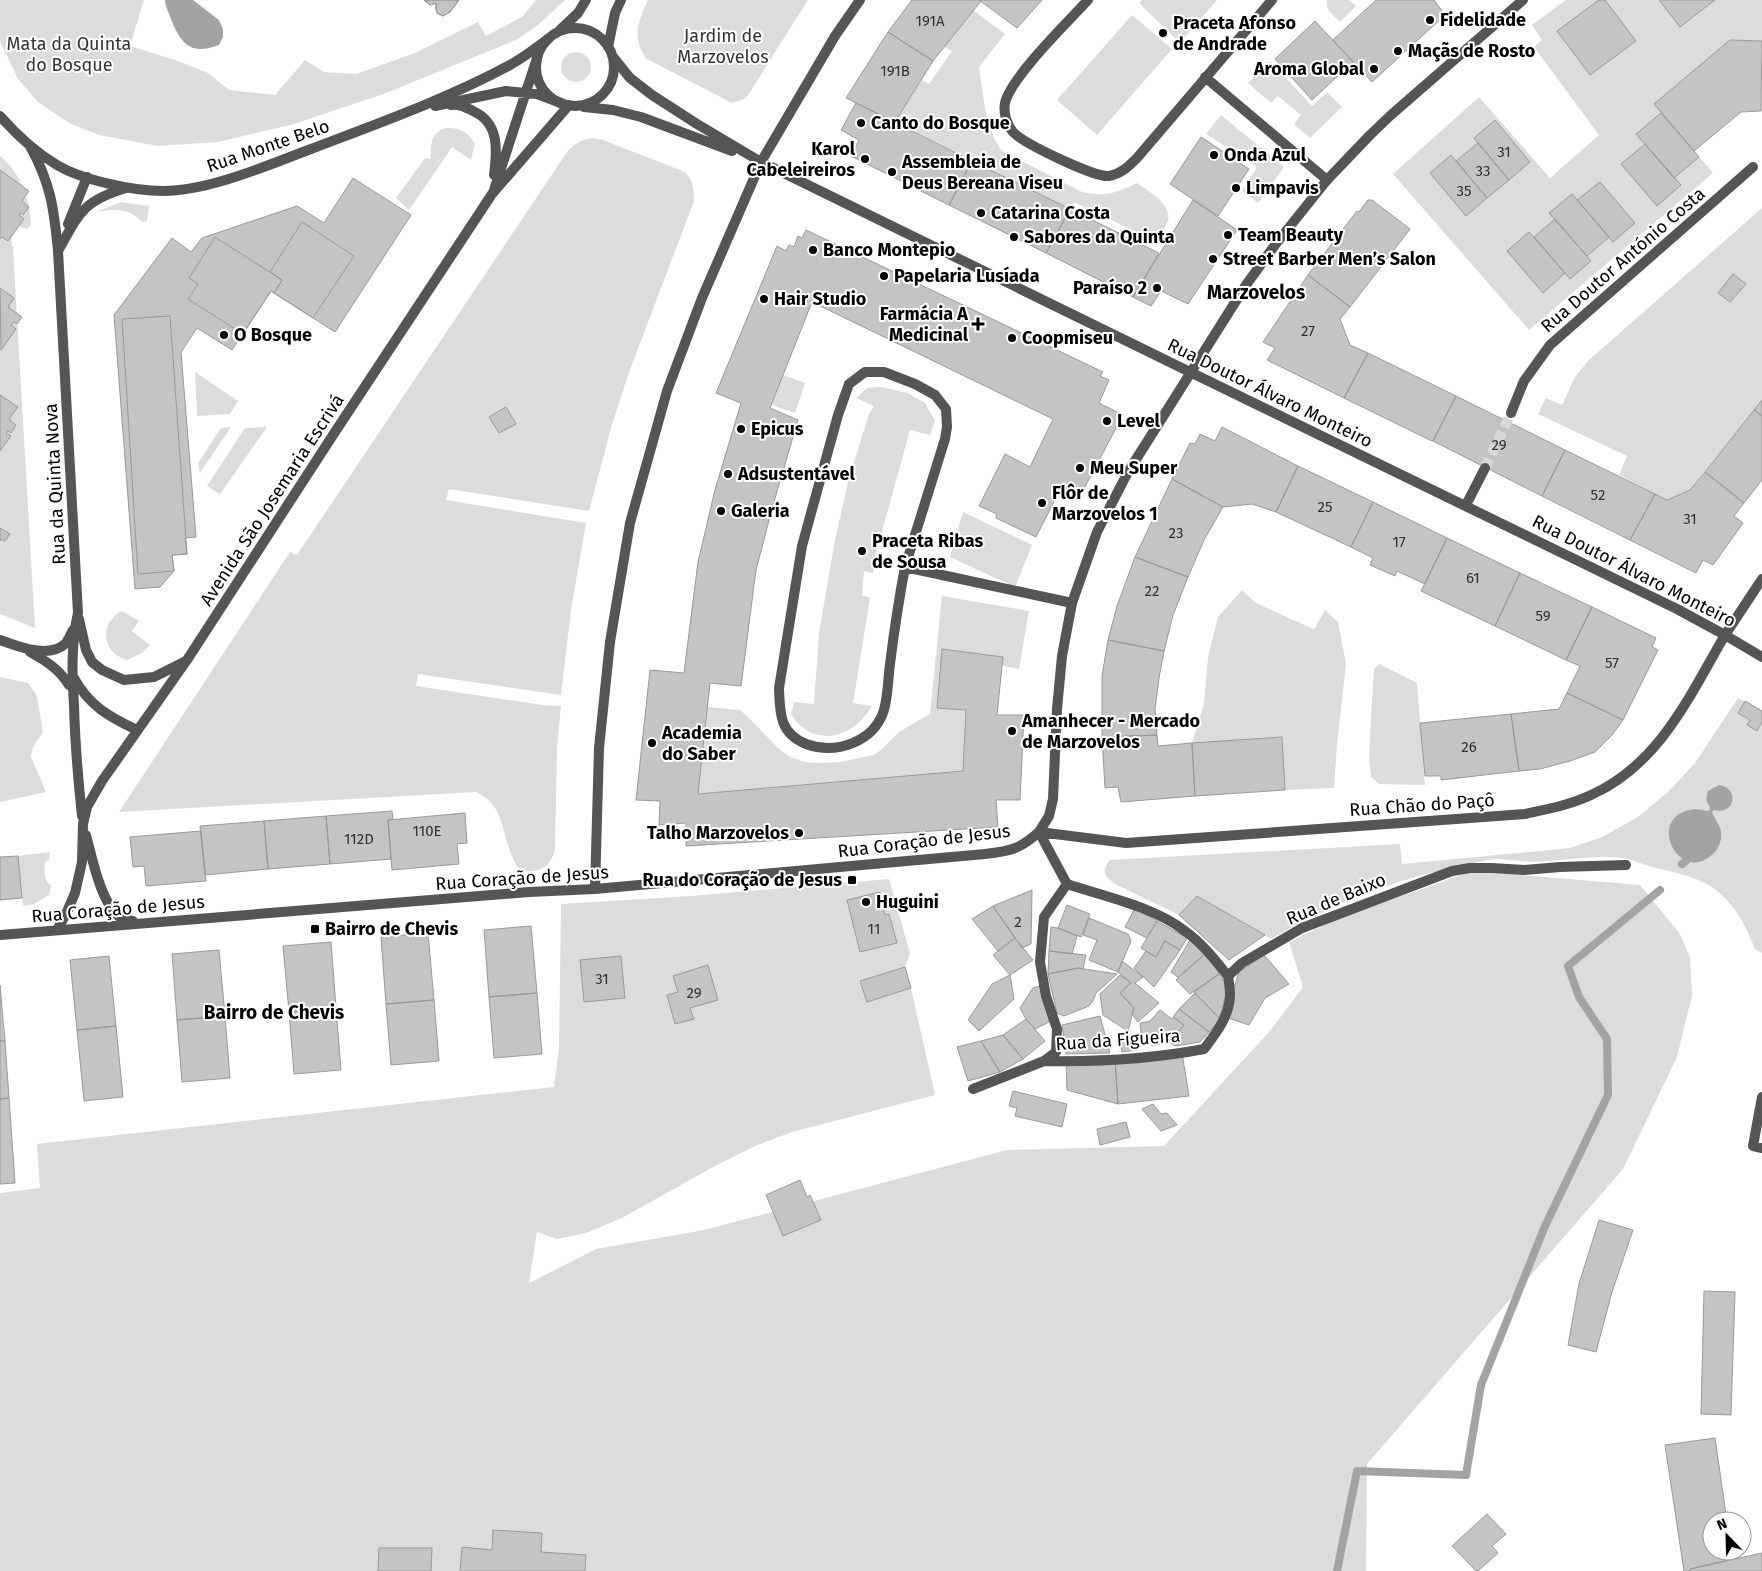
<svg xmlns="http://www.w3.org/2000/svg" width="1762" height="1571" font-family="'Fira Sans',sans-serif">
<rect width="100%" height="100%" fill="#fff"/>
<path fill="#dcdcdc" d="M0,0H144L130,46L178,61L208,73L229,90L275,95L305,60L324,72L356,74L415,53L478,22L486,36L522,17L536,0H565L537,26L516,40L386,93L294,124L218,142L158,146L99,135L69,123L38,102L18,79L0,41Z
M648,0H808L748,95L744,99L732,103L647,59C631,38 638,22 648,0Z
M1142,0H1217L1180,43L1139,3Z
M1327,0H1349L1356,6L1340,22C1333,15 1325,10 1327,0Z
M1566,0H1762V41L1730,40L1654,104L1713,173L1529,330L1393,174L1479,97L1550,178L1599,135L1534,47L1542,40L1532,25Z
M973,10L1005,34L979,67C984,96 984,127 1002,151L1082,192C1107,197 1115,193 1137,183C1149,192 1172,203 1168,221C1166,227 1159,235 1155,241L1074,202L1070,209L895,122L922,80L929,84L952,51L944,47Z
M1132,15L1172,49L1097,135L1057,100Z
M561 67a15 15 0 1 1 30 0a15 15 0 1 1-30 0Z
M1270,61L1312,106L1327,92L1342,107L1310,138L1294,124L1301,115L1278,96L1271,103L1248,83Z
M1221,115L1284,167L1258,203L1242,191L1257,167L1206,134Z
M446,128C460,128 467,131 475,144L471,160L452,147L409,210L396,198L425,158L431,159C430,146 431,132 446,128Z
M592,138L603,140L685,172C693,180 694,189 694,201L628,375L611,428L589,511L449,489L446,500L586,523L571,610L561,695L418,674L416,686L542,705L561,706L557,747L555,850C550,868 539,873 521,871C499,845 510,807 476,792L119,812L290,552L297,555L567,152C575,143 581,140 592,138Z
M0,156C21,174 30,198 31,226L26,229L20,227V225C13,233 9,237 13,248L35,628L0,614Z
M121,202L149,206L147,221L142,222C130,208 114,208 96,212Z
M1762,208V400L1690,490L1667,500L1619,475L1627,456L1538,414L1546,398L1562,405L1575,377L1589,360Z
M195,372L238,401L230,414L197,416Z
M783,375L805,383L795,413L772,405Z
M881,387L908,393L925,403L935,421L930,435L910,430L875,557L873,573L864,571L862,595L870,598L853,703L872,706C868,712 863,719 857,724C841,738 818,741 801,726C797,723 794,718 791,714L794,702L814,704L819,633L835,540L849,478L869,414L874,406L856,398L867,388Z
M231,427L200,473L198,463L221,428Z
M267,427L220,494L207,486L245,428Z
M963,512L1032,545L1015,587L950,557Z
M1242,590L1256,603L1313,629L1315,628L1325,610L1338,622L1346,664L1337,745L1334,788L1285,790L1281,737L1192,743L1204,704L1208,657L1218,617Z
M942,596L1029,611L1019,669L1003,666V657L942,650L937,707L966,710L963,771L698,794L708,707L740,710L748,717L778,748L790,757L805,762L818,763L840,762L873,755L881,750L899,732L930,714Z
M122,611L139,621L132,631L150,645L142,653L127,660C101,653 99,623 122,611Z
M1379,664L1417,683L1425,785L1379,784L1371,777L1369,758L1372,700L1374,669Z
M0,677L28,683L37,696L43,732L33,747L31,757L46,792L0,802Z
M1738,698L1762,711V953L1755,949C1746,926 1736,906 1716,890C1700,877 1676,873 1656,868C1646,866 1632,859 1624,858C1595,855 1565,860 1537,862C1523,862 1509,859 1495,859C1485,860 1475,863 1465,865C1398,878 1330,905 1271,939L1197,896L1179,915L1115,884C1104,876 1101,871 1110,860L1400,844L1402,864L1570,848L1602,837L1638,817L1669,791L1695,763Z
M50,852L49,860L46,861C43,868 44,881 51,886L49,895L34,904L23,906L18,856Z
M1467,873H1497L1640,885L1680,934L1690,958L1692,995L1677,1057L1623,1169L1367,1464L1366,1571H0V1193L40,1188L37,1144L554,1087L559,1048L561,904L691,896L889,879L910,953L905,967L911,988L935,1095L792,1132L755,1146L713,1167L622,1218L586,1233L557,1239L537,1232L529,1283L596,1249L704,1230L1007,1150L1164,1146L1270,1031L1303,987L1289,942L1337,919Z"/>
<path fill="#a3a3a3" d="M165,0H193L219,20L223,29V37L219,45C191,56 181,44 171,19C169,13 165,6 165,0Z
M1719,785C1740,788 1735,816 1714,810L1712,812C1714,819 1721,825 1721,833C1722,841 1718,849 1713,854C1679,886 1646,818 1690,810C1696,808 1703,811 1709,811L1710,807L1706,800L1708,791Z"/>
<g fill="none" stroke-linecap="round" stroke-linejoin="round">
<path stroke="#a3a3a3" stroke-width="8" d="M1682,864L1686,861
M1337,1571L1357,1471L1466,1475L1481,1385L1545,1226L1608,1095L1607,1039L1579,997L1568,966L1660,890"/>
</g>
<path fill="#c4c4c4" stroke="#999" d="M424,0H459L450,12L443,16L437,13L436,9V3L430,5Z
M424,0H459L450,12L443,16L437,13L436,9V3L430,5Z
M912,0H979L981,1L933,61L888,32Z
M979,0H1042L1017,28Z
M1376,0H1434L1445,15L1372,82L1333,40Z
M1599,0H1605L1636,41L1590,75L1557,31Z
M1659,0H1715L1680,27Z
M1315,21L1353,62L1312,100L1275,59Z
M888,32L933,61L895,122L846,98Z
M1730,40L1762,41L1761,111L1741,112L1694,151L1654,104Z
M856,103L972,161L949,205L851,156L859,140L841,130Z
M1661,113L1699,157L1674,178L1636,134Z
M1495,120L1530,162L1509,180L1474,138Z
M1201,137L1249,169L1218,216L1170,184Z
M1478,143L1509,180L1487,198L1456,161Z
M1645,144L1681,185L1657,206L1621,164Z
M1451,155L1487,198L1466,216L1430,173Z
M972,161L1070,209L1046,253L949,205Z
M0,170L29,191L22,201L29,207L23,215L21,213L19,215L24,219L8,241L2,237L0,239Z
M353,178L411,215L335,332L271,291L232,350L197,328L181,352L196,537L185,538L187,554L172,555L174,571L160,587L135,589L114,315L172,238L191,252L202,238L297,206L324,223Z
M1600,182L1635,223L1613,242L1577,200Z
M1572,194L1609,237L1587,256L1549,213Z
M1193,200L1237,230L1188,304L1161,291L1151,306L1133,297Z
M1368,200H1372L1410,229L1350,307L1308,275L1357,211L1359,212Z
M1070,209L1159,253L1133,297L1046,253Z
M1555,219L1591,261L1570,279L1534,237Z
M302,222L354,256L313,318L274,293L282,280L270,272Z
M806,230L1103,372L1100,376L1109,380L1099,403L1123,415L1080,496L1062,486L1036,537L996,518L997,514L979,506L1005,454L1030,467L1053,419L812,302L770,408L798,420L773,505L756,570L741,686L710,683L698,794L963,771L966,710L937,708L942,649L1003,657L997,715H1024L1020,800H996L998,827L686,846V823L659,825L660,801L636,800L650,670L684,673L698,562L715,490L741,403L716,393L777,246L786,251L789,245L794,247L798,236L802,238Z
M1529,232L1565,273L1543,293L1507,251Z
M215,237L282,280L274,293L271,291L243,334L188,299L198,284L189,278Z
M1733,274L1746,284L1730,302L1718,293Z
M1308,275L1350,307L1340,319L1350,345L1368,353L1344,398L1267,360L1275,348L1263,342Z
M0,288L14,298L8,307L22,317L17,324L14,322L11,325L16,329L1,350Z
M170,316L187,554L172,555L174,571L138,574L122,319Z
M1368,353L1456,396L1433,441L1430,440L1344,398Z
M0,395L18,407L9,419L16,425L11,433L8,431L6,433L11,436L0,451Z
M1456,396L1565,450L1542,496L1433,441Z
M1762,400V416L1754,410Z
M506,407L516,424L499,433L489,417Z
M1754,410L1762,416V480L1744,503L1705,472Z
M1222,427L1298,466L1276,512L1252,504L1223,507L1172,479L1190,443L1195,444L1200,434L1215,441Z
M1565,450L1655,494L1630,540L1542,496Z
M1298,466L1373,502L1351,547L1276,512Z
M1705,472L1744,503L1734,516L1743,523L1713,565L1703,560L1696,573L1630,540L1655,494L1667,500L1690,490Z
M1172,479L1223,507L1204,540L1188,577L1135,557Z
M1373,502L1447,538L1425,584L1397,571L1395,576L1370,565L1373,558L1351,547Z
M0,528L10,534L5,541L1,539L0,541Z
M1447,538L1520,573L1495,626L1421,591Z
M1135,557L1188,577L1173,615L1164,651L1108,640L1117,606Z
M1520,573L1592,607L1566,660L1495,626Z
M1592,607L1656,638L1652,647L1658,650L1623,720L1567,693L1580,666L1566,660Z
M1108,640L1164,651L1159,678L1155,709L1157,735L1102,737V676Z
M1567,693L1623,720L1612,735L1595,752L1570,761L1540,769L1519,771L1511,714L1559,709Z
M1745,701L1762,711V722L1757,731L1747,725L1750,720L1738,713Z
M1511,714L1519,771L1441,780V776H1425L1420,723Z
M1157,735L1158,746L1192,743L1195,796L1121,802L1118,787L1105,788L1102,737Z
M1282,737L1285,790L1195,796L1192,743Z
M392,811L393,819L388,820L391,859L330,864L326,816Z
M465,813L467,843L457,844L459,864L392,870L388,820Z
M326,816L330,864L268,869L264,821Z
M264,821L268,869L205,875L200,826Z
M201,831L206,881L146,886L144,866L133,867L130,837Z
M18,856L22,898L0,900V857Z
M1032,890L1031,944L1022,948L993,906Z
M880,892L885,915L889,914L897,943L860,952L847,900Z
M1197,896L1265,935L1229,960L1179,915Z
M1067,905L1090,914L1081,937L1058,928Z
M993,906L1015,938L998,951L972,919Z
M1135,908L1157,921L1147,938L1125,927Z
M1089,918L1128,934L1131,941L1118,972L1089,960L1097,940L1083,935Z
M1157,921L1187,938L1180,950L1165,941L1156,957L1141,948Z
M531,926L537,993L489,997L484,930Z
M1051,927L1058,928L1077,936L1072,954L1049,951Z
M428,933L434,1000L386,1004L381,937Z
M1015,938L1033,960L1010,975L993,955Z
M1190,940L1205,954L1178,977L1171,972Z
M1165,941L1180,950L1154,987L1134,968L1146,951L1156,957Z
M331,942L336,1008L289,1012L283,946Z
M219,950L225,1016L177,1020L172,954Z
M1049,951L1086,955L1083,969L1078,968L1048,974Z
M1205,954L1216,965L1219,974L1190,994L1176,980Z
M1264,955L1289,984L1265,998L1249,1025L1225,1017L1239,972Z
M109,956L116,1026L77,1030L70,960Z
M621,956L625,998L584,1002L580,960Z
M1122,961L1143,977L1135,983L1159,1003L1138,1022L1132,1014L1134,1008L1120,993L1131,983L1118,972Z
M708,965L718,1000L690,1008L694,1019L675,1024L667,995L678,992L673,976Z
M905,967L911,988L867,1002L860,981Z
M1078,968L1117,974L1096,993L1093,1001L1089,1006L1064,1016L1057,1013L1048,974Z
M1219,974L1228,985L1220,1019L1194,992Z
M1010,975L1014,999L979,1031L968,1020L992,984Z
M1120,975L1131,983L1120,993L1134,1008L1128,1031L1103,1015L1100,994Z
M0,985L5,1041H0Z
M1044,985L1049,1022L1035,1029L1026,1019L1020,1008L1033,988Z
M537,993L542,1054L494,1058L489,997Z
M1195,993L1220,1019L1209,1032L1179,1009Z
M434,1000L439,1061L391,1065L386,1004Z
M336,1008L341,1070L294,1074L289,1012Z
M1179,1009L1209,1032L1200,1042L1175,1046L1169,1042L1184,1025L1173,1017Z
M1160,1010L1172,1019L1174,1017L1184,1025L1169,1042L1152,1046L1150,1040L1142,1042L1140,1023L1150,1021Z
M225,1016L230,1078L182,1082L177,1020Z
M1100,1016L1110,1053L1066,1054L1062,1025Z
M1026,1019L1045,1041L1023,1059L1003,1035Z
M116,1026L123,1097L84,1101L77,1030Z
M1003,1035L1023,1059L1000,1072L981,1041Z
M1135,1037L1137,1050L1122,1052L1120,1039Z
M0,1041H5L9,1098L0,1099Z
M981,1041L1000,1072L968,1081L957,1047Z
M1182,1053L1189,1096L1118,1104L1115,1059Z
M1115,1059L1118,1104L1067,1090L1066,1062Z
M1013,1091L1067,1104L1062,1127L1015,1116L1017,1108L1009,1106Z
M9,1098L15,1183L0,1184V1099Z
M1153,1104L1161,1114L1167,1113L1177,1125L1161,1131L1142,1109Z
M1126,1122L1130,1137L1100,1145L1097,1129Z
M800,1180L807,1197L810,1195L821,1220L783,1236L766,1195Z
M1599,1220L1633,1230L1612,1292L1596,1352L1568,1345L1579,1284Z
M1704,1291L1735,1292L1731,1415L1701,1414Z
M1715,1438L1727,1521H1712V1551H1732L1733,1559L1690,1569V1571H1684L1665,1445Z
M1487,1514L1506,1534L1492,1546L1498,1553L1478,1571H1476L1452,1546Z
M493,1530L542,1533L541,1552L586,1555L585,1571H460L462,1547L492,1550Z
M379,1548H432L431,1571H378Z
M1762,1553V1571H1690V1569Z"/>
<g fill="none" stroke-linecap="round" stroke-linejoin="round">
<path stroke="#d9d9d9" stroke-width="10" stroke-dasharray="10 5" stroke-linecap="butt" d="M1485,468L1511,413"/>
<path stroke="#555" stroke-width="10" d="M1088,0C1068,22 1011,77 1005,103C1003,113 1007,125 1013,132C1023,143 1095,178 1109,176C1121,174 1129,166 1137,158L1272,0
M1205,77L1327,180
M451,105C460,104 465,107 473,111C500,123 497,151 494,175
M435,106L506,91L537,94L561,103
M0,116C16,134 35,152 57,165C82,180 133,191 163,191C209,191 268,165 311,149C379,123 447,99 510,65C523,58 536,48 548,39
M30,146C51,184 54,209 58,251L78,613C71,643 72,675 74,705C75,742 78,779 82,816
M494,190L537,58
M68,224L87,177
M58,251C79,214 82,201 126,188
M1511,413L1524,381L1550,345L1753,167
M1466,505L1485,468
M905,567C899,599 894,632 890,664C888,679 888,696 884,710C874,742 836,755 806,744C779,733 780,713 779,688L802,546L838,415L849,384L865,372H884L915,384L935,395L946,409L947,427L945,439L905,567L1072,603
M79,619L86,650L92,662L102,670L124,680L154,677L186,661
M0,640C17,646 48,659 65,644C68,641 70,635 73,630
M30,652C46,661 59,669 69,685L71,679
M74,678C89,706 110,717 137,730
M1039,832L1126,843L1525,814C1547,809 1570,805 1591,795C1659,765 1690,695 1725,635L1762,657
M1039,832L1067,884
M86,835C92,857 101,905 121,918C124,920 129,920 133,921
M1067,884C1106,897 1152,906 1185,931C1202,943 1215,960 1228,976L1242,963L1302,928L1452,871L1470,868H1492L1524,870L1560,867L1626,865
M595,889L599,748L610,642L630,523L667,391L702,298L761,162L835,36L860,0
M57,930L66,914L75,893L82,862L83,824L87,807L102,781L187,660L333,435L492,194L569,105
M0,935L529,892L595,889L985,854C1011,851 1020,849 1039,832
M1044,1061C1098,1062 1152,1059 1204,1049C1216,1033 1229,1017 1230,996C1230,990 1229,982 1228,976
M973,1089L1044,1061L1056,1052L1057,1029L1046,996L1040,962L1044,917L1067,884
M1762,1097L1753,1146L1762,1148"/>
<path stroke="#555" stroke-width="10" d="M536 67a39 39 0 1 1 78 0a39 39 0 1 1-78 0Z
M560,30L578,13L586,0
M608,47L615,13L621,0
M613,57L630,78L652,95L697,124L761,162L1190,372L1677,609L1725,635L1762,579
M584,107L613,110L641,117L732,151
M1039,832L1049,816L1053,799L1057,709L1062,656L1072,603L1097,532L1128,472L1246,285L1275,245L1327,180L1370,135L1391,115L1523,0"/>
</g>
<g fill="#000" stroke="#fff" stroke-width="2">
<circle cx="1430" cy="20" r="5"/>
<circle cx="1163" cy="33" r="5"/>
<circle cx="1398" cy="51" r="5"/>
<circle cx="1374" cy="69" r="5"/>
<circle cx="861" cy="123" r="5"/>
<circle cx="1214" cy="155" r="5"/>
<circle cx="865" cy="159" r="5"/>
<circle cx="892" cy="172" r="5"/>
<circle cx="1236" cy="188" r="5"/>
<circle cx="981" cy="213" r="5"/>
<circle cx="1228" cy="235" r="5"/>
<circle cx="1014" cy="237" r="5"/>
<circle cx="813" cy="250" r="5"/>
<circle cx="1213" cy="259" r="5"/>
<circle cx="884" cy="276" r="5"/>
<circle cx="1157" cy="288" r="5"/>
<circle cx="764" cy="299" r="5"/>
<path d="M975.5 316.5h5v5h5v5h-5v5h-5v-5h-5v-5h5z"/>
<circle cx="224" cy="335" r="5"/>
<circle cx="1012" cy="338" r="5"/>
<circle cx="1107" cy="421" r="5"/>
<circle cx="741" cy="429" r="5"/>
<circle cx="1080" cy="468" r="5"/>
<circle cx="728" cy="474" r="5"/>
<circle cx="1042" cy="503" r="5"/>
<circle cx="721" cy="511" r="5"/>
<circle cx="862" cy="551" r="5"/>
<circle cx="1012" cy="731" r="5"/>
<circle cx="652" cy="743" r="5"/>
<circle cx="799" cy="833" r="5"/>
<rect x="847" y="875" width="10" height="10" rx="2.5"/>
<circle cx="866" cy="902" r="5"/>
<rect x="310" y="924" width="10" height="10" rx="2.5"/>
</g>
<g text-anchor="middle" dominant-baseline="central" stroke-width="4" stroke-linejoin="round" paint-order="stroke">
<g font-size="15" fill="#313131">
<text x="930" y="21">191A</text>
<text x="895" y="71">191B</text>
<text x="1504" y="152">31</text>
<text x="1483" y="171">33</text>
<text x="1464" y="191">35</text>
<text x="1308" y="331">27</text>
<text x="1499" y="445">29</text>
<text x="1598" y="495">52</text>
<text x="1325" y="507">25</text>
<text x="1690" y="519">31</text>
<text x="1176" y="533">23</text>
<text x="1399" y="542">17</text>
<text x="1473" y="578">61</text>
<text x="1152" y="591">22</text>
<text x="1543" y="616">59</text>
<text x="1612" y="663">57</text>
<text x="1469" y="747">26</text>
<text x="427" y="831">110E</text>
<text x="359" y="839">112D</text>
<text x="1018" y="922">2</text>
<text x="874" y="929">11</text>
<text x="602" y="979">31</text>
<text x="694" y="993">29</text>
</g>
<g font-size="18" font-weight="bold" fill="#000" stroke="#fff" text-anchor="start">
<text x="1440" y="20">Fidelidade</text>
<text x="1173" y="23">Praceta Afonso<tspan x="1173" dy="21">de Andrade</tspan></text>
<text x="1408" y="51">Maçãs de Rosto</text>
<text x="1364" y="69" text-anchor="end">Aroma Global</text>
<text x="871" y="123">Canto do Bosque</text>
<text x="855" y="149" text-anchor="end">Karol<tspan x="855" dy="21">Cabeleireiros</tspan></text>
<text x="1224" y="155">Onda Azul</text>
<text x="902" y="162">Assembleia de<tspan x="902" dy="21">Deus Bereana Viseu</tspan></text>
<text x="1246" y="188">Limpavis</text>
<text x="991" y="213">Catarina Costa</text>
<text x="1238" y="235">Team Beauty</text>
<text x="1024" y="237">Sabores da Quinta</text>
<text x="823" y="250">Banco Montepio</text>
<text x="1223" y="259">Street Barber Men’s Salon</text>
<text x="894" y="276">Papelaria Lusíada</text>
<text x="1147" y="288" text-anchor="end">Paraíso 2</text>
<text x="774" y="299">Hair Studio</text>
<text x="968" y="314" text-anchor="end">Farmácia A<tspan x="968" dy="21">Medicinal</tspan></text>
<text x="234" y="335">O Bosque</text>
<text x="1022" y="338">Coopmiseu</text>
<text x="1117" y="421">Level</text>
<text x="751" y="429">Epicus</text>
<text x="1090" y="468">Meu Super</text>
<text x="738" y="474">Adsustentável</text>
<text x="1052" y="493">Flôr de<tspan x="1052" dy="21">Marzovelos 1</tspan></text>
<text x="731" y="511">Galeria</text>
<text x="872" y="541">Praceta Ribas<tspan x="872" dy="21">de Sousa</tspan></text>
<text x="1022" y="721">Amanhecer - Mercado<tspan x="1022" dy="21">de Marzovelos</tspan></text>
<text x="662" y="733">Academia<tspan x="662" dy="21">do Saber</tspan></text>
<text x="789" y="833" text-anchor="end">Talho Marzovelos</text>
<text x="842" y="880" text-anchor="end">Rua do Coração de Jesus</text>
<text x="876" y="902">Huguini</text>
<text x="325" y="929">Bairro de Chevis</text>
</g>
<g font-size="18" fill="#333" stroke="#fff">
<text x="723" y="36">Jardim de<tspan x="723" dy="21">Marzovelos</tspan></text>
<text x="69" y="44">Mata da Quinta<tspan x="69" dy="21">do Bosque</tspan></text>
</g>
<g font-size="18" fill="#000" stroke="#fff">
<text transform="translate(268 146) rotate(-19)">Rua Monte Belo</text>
<text transform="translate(1623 260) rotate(-41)">Rua Doutor António Costa</text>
<text transform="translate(1270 393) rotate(26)">Rua Doutor Álvaro Monteiro</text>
<text transform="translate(55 484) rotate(-93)">Rua da Quinta Nova</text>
<text transform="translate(272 500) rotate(-57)">Avenida São Josemaria Escrivá</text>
<text transform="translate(1634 571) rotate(27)">Rua Doutor Álvaro Monteiro</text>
<text transform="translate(1422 805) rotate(-4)">Rua Chão do Paçô</text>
<text transform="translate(924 841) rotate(-7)">Rua Coração de Jesus</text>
<text transform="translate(522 878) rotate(-4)">Rua Coração de Jesus</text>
<text transform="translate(1336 899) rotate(-23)">Rua de Baixo</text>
<text transform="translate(118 909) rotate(-5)">Rua Coração de Jesus</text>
<text transform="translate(1118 1040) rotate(-4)">Rua da Figueira</text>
</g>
<g font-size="19" font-weight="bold" fill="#000" stroke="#fff">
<text x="1256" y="292">Marzovelos</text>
<text x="274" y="1012">Bairro de Chevis</text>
</g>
</g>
<g transform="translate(1727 1536) rotate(337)"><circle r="24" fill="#ffffff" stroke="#999999"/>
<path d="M0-4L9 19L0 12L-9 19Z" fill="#000000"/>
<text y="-8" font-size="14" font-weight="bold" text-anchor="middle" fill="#000000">N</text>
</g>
</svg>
